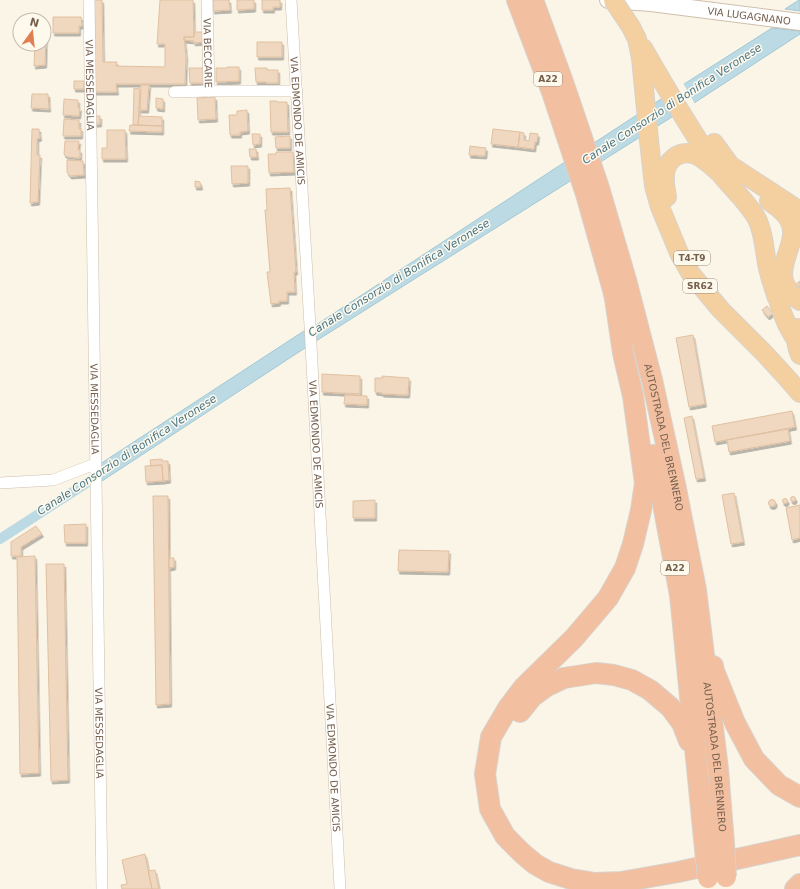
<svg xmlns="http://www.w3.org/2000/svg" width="800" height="889" font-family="'DejaVu Sans',sans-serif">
<defs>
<filter id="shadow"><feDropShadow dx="1.5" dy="3" stdDeviation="0" flood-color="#0004"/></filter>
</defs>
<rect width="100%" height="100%" fill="#fbf5e7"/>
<path fill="#bcdae4" stroke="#a2c8d5" d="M799,0H800V11L785,9Z
M772,28L800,31V34L691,105L316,341V325L681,86Z
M307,329L308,346L102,481L100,464Z"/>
<path fill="#fbf5e7" d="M683,83L695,104L678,115L665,94Z"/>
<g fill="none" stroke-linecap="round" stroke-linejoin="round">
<path stroke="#bcdae4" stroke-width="10" d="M0,539L102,473"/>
</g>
<path fill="#efd8bf" stroke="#e1c0a1" filter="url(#shadow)" d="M89,0H102L103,62H117L116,66L165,67V44H157L160,0H193L194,37H184L186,57L185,84H116L117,92H91Z
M213,0H229L230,10L213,11Z
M237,0H254V9L237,10Z
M262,0H280V7H273V10H262Z
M53,17H81L82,26H79V33H53Z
M194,32H204V42L194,43V41L184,40V37H194Z
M44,33H46L45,65L34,66L35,44H44Z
M257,42H282V57H257Z
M227,67H239V81L216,82V68H227Z
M189,68H206V83H190Z
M255,68H267V70H278V83H266V82H256Z
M74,81H84V89H74Z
M141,85H149L147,110H140Z
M134,88L140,89L138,125H133Z
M32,94H48L49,109L31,108Z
M215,97L216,119L198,120L197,98Z
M156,98L163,99V109L156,108Z
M64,99L78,100V108H80L79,116L63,115Z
M270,101H277V102H287L288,132H271Z
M247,110L248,131L240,132V135H230L229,115H237V111Z
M92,116H100V124H92Z
M139,116L162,117V126L138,125Z
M64,119L79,120V129L81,128V136H63Z
M130,125L162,126V132L129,131Z
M32,129H39L40,138L37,139V155H40L38,202L30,203Z
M493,129L520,132L518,147L491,144Z
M107,130H125L126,159H102V148H107Z
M520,132L524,133V140L529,141L530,133L538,134L537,142H535L534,149L518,147Z
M252,134H260V144L253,145Z
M290,136V148H276L275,137Z
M65,141H79L78,150H80V158L67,157L64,154Z
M470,146L486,148L485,156L469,155Z
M249,149H256L257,157H250Z
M276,152H293L294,172L269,173L268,154H276Z
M67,160L83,161L84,175L70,176L67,172Z
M231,166H248V183L232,184Z
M195,181L200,182L201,187H195Z
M290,188L296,272H294L295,292H287V301H279V303L271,304L267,272H270L265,210H267L266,189Z
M800,281V289L796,284Z
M767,306L773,313L768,317L762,310Z
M693,335L705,404L689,407L676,338Z
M322,374L360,376V394L322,392Z
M382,376L409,378L408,395L382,394V393L375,392V378H383Z
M345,395L367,396V405L344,404Z
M792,411L795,427L715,442L712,426Z
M692,416L704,478L696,479L684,418Z
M788,429L790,441L729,452L727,440Z
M162,459V461H168L169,480L163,481L162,465L151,466L150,460Z
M162,465L163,481L146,482L145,466Z
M734,493L743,542L731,544L722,495Z
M153,496H168L170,704L156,705Z
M790.5 499a2.5 2.5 0 1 1 5 0a2.5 2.5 0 1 1-5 0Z
M782.5 501a2.5 2.5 0 1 1 5 0a2.5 2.5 0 1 1-5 0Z
M768.5 503a3.5 3.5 0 1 1 7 0a3.5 3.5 0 1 1-7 0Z
M375,500V518H353V501Z
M800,505V538L792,540L786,508Z
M86,524V543H65L64,525Z
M36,526L42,534L21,547V556H11V542Z
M399,550L449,551L448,572L398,571Z
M35,556L39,773L20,774L17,557Z
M169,558H174V567L169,568Z
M46,564H64L68,780L51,781Z
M145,854L152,889H122L121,885L127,884L122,860Z
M155,870L159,889H152L148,871Z"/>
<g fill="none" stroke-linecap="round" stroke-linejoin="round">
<g stroke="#cdbead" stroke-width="12">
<g id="minor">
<path id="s1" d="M89,0L102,889"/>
<path id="s2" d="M207,0L209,91H297"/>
<path id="s3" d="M291,0L310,326L340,889"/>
<path d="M174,92L209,91"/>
<path d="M0,483L53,480L95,464"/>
</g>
</g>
<g stroke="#cfbfab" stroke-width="18">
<g id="secondary">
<path id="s4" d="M608,0L651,3L800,22"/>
</g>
</g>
<g stroke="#d8d2cd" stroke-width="20">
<path id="trunk" d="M631,27L637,39L641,58L650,150L654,186L660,207L679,253L691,274L721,310L765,354L787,378L800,393
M643,48C667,90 692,132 719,172C731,188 747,201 757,219C764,233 764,248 767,263C769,275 773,286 777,298
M714,143L730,165L800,211
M667,197C666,190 664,183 665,175C666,161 678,150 693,154C703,157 712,167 721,174
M769,201C776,206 785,212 789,220C800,240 778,261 784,281C785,284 787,287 788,290
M791,294L800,301
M779,303C783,317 788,328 796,340
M798,328C795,338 796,346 800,355"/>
</g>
<g stroke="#d8d2cd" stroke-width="22">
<g id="motorway">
<path d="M517,0L552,92L586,194L617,304"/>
<path id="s5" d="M533,0L563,82L599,188L626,280L652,380L675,484L696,590L718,769L724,844"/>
<path d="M614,292L623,353L633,396L645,483L641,510L633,544L625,568L608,598L574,638L524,687L508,708L491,737L485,774L490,809L505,836L523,854L535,864L549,872L571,879L595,883L621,882L678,872L800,845"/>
<path d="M653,455L660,488L680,595L705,849"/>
<path d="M713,666L714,671L735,723L754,759L779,785L800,797"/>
<path d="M520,712L532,697L547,686L564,678L596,673L614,675L632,680L650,690L670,707L682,723L689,741"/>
<path d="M795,889L800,884"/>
</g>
</g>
<use href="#minor" stroke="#fff" stroke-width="11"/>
<use href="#secondary" stroke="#fff" stroke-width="16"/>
<use href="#trunk" stroke="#f4d0a1" stroke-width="18"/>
<use href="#motorway" stroke="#f2bfa0" stroke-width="20"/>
<g stroke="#d8d2cd" stroke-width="20" stroke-linecap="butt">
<path id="trunk-bridge" d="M613,0L631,27"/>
</g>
<g stroke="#d8d2cd" stroke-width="22" stroke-linecap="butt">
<path id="motorway-bridge" d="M724,844L726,877
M705,849L708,878"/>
</g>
<use href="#trunk-bridge" stroke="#f4d0a1" stroke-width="18"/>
<use href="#motorway-bridge" stroke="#f2bfa0" stroke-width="20"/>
</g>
<g text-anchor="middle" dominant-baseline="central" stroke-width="3" stroke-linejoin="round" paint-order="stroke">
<g fill="#fef9ed" stroke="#9d8c7c" stroke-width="1">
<rect x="534" y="72" width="28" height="14" rx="3"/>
<rect x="674" y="251" width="36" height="14" rx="3"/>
<rect x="683" y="279" width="34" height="14" rx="3"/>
<rect x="661" y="561" width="28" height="14" rx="3"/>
</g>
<g font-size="9" font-weight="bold" fill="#745e4c">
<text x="548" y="79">A22</text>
<text x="692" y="258">T4-T9</text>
<text x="700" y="286">SR62</text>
<text x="675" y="568">A22</text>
</g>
<g font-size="10" fill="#745e4c" stroke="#fef9ed">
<text stroke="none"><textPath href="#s4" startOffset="142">VIA LUGAGNANO</textPath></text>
<text stroke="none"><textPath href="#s2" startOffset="53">VIA BECCARIE</textPath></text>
<text stroke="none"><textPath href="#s1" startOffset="85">VIA MESSEDAGLIA</textPath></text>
<text stroke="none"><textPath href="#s3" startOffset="121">VIA EDMONDO DE AMICIS</textPath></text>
<text stroke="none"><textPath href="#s1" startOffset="409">VIA MESSEDAGLIA</textPath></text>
<text stroke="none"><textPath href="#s5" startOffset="457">AUTOSTRADA DEL BRENNERO</textPath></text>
<text stroke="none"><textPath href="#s3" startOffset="445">VIA EDMONDO DE AMICIS</textPath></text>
<text stroke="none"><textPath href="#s1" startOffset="733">VIA MESSEDAGLIA</textPath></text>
<text stroke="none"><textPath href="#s5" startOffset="781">AUTOSTRADA DEL BRENNERO</textPath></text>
<text stroke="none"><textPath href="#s3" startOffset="769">VIA EDMONDO DE AMICIS</textPath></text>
</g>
<g font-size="11" font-style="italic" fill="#477486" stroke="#fef9ed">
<text transform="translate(672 104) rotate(-33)">Canale Consorzio di Bonifica Veronese</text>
<text transform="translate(399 278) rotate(-32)">Canale Consorzio di Bonifica Veronese</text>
<text transform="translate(127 455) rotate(-33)">Canale Consorzio di Bonifica Veronese</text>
</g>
</g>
<g transform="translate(32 32) rotate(15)"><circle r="19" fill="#fef9ed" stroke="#c7bbad"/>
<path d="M0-3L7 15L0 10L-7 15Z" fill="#df8052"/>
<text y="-6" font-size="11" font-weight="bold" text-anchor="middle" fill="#745e4c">N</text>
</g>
</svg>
